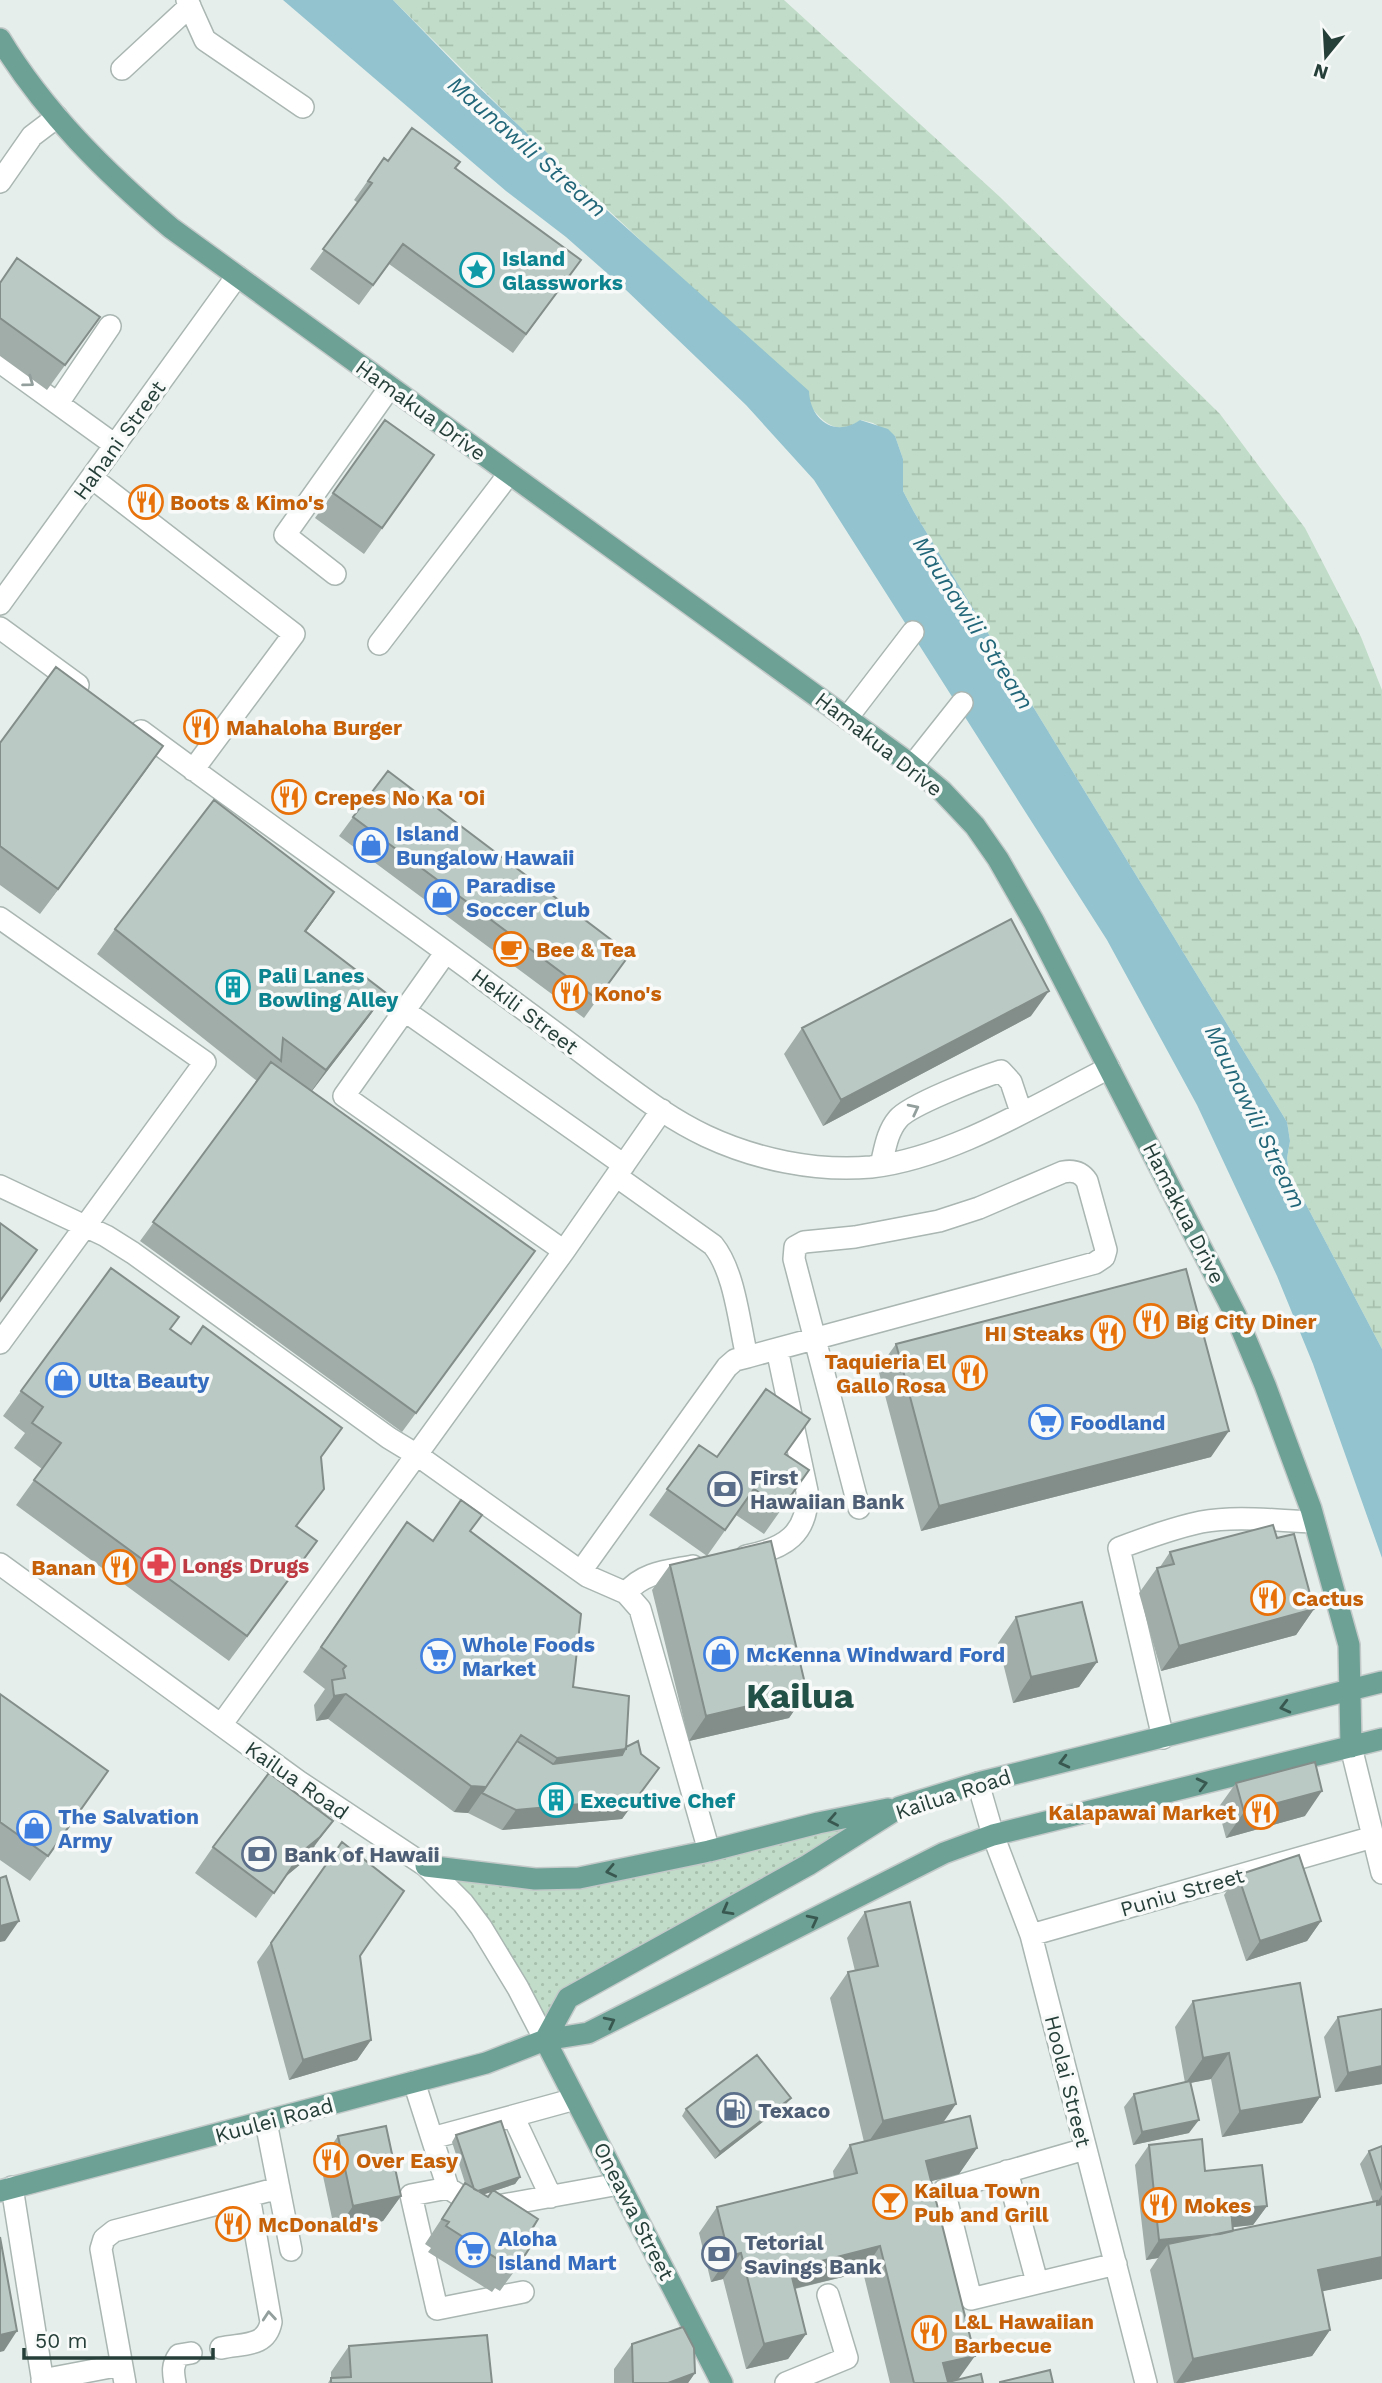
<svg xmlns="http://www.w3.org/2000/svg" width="1382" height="2383" font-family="'Work Sans',sans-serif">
<defs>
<pattern id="grass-dots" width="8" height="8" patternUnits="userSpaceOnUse" patternTransform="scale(1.75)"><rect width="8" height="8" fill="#c1ddc9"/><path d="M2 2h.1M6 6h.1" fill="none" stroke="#a6bfad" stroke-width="1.8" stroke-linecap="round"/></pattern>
<pattern id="wetland-marsh" width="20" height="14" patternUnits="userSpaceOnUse" patternTransform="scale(1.75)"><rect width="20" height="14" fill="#c1ddc9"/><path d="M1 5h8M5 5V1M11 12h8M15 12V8" fill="none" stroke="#a6bfad"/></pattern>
</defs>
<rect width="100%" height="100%" fill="#e6eeeb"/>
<path fill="url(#grass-dots)" d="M900,1807L572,1996L545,2040L490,1941L426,1866L535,1879Z"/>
<path fill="url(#wetland-marsh)" d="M393,0H784L1000,197L1220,414L1305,528L1361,637L1382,690V1349L1289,1172L1287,1158L1290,1141L1287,1122L914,512L903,491V459L895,436L873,423L861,420C838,436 823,424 809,404L697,293L527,134Z"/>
<path fill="#92c3cf" d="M283,0H393L467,76L611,214L809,391C810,420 835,438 860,420L888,429L895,436L903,459V491L914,512L1287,1122L1290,1141L1287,1158L1289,1172L1382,1349V1558L1313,1364L1277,1276L1197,1105L1107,940L814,480L746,405L625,289L566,237L506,191Z"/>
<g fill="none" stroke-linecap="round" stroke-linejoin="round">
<g stroke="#a9b6b2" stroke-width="24">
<path id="minor" d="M187,0L205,40L303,107
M122,69L190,6
M0,182L32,136L57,117
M0,362L115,445
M58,403L110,326
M92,478L294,634L193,770
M335,574L285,535L390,387
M0,604L237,276
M0,628L78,685
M379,644L509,474
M847,718L913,632
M141,731C254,815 370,896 484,980C523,1009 563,1038 602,1068C635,1092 669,1119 706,1136C755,1159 815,1172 871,1167C951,1158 1037,1104 1109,1068
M912,766L962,703
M0,918L205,1062L0,1343
M446,952L344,1096L564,1251
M405,1011L624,1165
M881,1165C885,1149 887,1132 898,1119C909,1105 982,1077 1001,1071L1011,1082L1021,1112
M616,1176L713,1245C735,1272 739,1323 747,1357L1095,1263L1104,1257L1106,1250L1087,1181C1081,1172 1074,1170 1063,1172L979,1208L939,1221L855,1237L804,1242L795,1247L794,1259L859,1508
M0,1186L106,1236L133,1253L389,1438L417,1455L587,1576L626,1593L640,1609L709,1851
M746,1556C784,1549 809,1534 807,1491L777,1349
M0,1564L298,1781L426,1866L463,1903L481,1927L518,1988L545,2040
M581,1571L727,1367L735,1360L747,1357
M626,1593C643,1572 668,1571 693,1566
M221,1725L564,1251L662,1110
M1163,1738L1119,1548C1146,1538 1173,1528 1201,1522C1237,1515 1278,1521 1314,1522
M1351,1747L1382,1873
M978,1783L993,1835L1031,1935L1146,2383
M1031,1935L1373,1837
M414,2082L448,2188L481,2209L619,2184
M266,2122L291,2250
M432,2138L513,2116
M1085,2149L944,2190L971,2299L1116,2264
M1007,2171L1037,2282
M12,2187L43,2383
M448,2188L411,2195L437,2309L523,2292
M551,2197L513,2116L575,2099
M221,2348C242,2343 266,2348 271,2322L249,2196
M42,2380L121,2365
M125,2383L101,2249L104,2239L114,2231L279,2188
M175,2383C173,2372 172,2365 179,2355L191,2353
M786,2383L847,2358L828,2295"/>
</g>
<g stroke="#c2c9c8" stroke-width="24">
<path id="major" d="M0,39C44,112 106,173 171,228L906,761L942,791L975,826L998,859L1034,922L1236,1316L1265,1385L1311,1509L1349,1645L1351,1747
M426,1866L535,1879L579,1878L709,1851L818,1823L888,1809
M545,2040L568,1998L808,1865L900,1807L978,1783L1382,1682
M545,2040L722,2383
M0,2191L486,2063L545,2040L588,2033L944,1853L993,1835L1382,1739"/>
</g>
<use href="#minor" stroke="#fff" stroke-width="21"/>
<use href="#major" stroke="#6da195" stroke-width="21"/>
</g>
<path fill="#a1ada9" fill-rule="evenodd" d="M384,158L388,161L455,169L567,279L513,353L389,264L359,305L310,269L358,203L354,200Z
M0,283L100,317L47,390L0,356Z
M434,455L364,554L315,518L333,493Z
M0,743L163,746L40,914L0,885Z
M353,817L630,954L584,1018L339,836Z
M334,892L306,932L386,993L368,1018L312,1091L521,1271L402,1432L140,1241L257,1081L97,954L115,929Z
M1031,1016L823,1126L784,1054L802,1028Z
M171,1329L321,1458L297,1527L317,1541L229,1661L16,1505L42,1469L14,1448L25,1433L3,1416L21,1391Z
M896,1344L1211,1457L921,1531L878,1369Z
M699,1445L717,1457L785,1454L809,1470L764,1534L736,1515L707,1556L649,1515Z
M407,1522L433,1541L471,1531L573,1687L626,1747L641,1754L659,1768L622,1819L502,1830L468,1813L454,1812L328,1719L316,1721L314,1705L325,1689L303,1672Z
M1277,1538L1314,1609L1296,1635L1161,1671L1139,1593L1157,1568L1160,1567L1170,1552Z
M670,1565L807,1692L789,1718L689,1741L652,1590Z
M1016,1617L1097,1662L1079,1687L1013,1703L998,1643Z
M0,1694L108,1771L30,1881L0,1860Z
M1236,1783L1305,1816L1226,1838L1218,1808Z
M342,1842L360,1956L371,2040L357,2060L289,2080L257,1962Z
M315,1846L302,1863L285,1877L256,1918L195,1873L213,1847Z
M1238,1875L1321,1921L1307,1941L1246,1961L1224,1895Z
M865,1912L943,2123L977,2148L959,2174L931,2181L958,2379L983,2383H890L863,2272L795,2289L806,2334L788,2359L746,2369L723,2279L711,2282L699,2233L717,2207L834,2178L833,2171L850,2145L864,2142L830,1998L848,1972L855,1971L847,1938Z
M1193,2001L1320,2097L1302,2123L1222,2137L1211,2079L1190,2083L1189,2133L1133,2145L1124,2107L1134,2094L1185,2083L1175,2027Z
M1338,2017L1382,2084L1335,2092L1324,2037Z
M786,2104L715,2159L682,2116L686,2109Z
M456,2135L520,2177L515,2184L494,2191L532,2229L518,2266L500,2291L495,2288L492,2292L428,2252L431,2248L425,2244L465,2183L452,2142ZM492,2192L488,2197L483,2194Z
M338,2136L401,2196L383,2221L335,2232L320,2162Z
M1149,2145L1205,2171L1267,2206L1253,2225L1232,2227L1233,2231L1373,2202L1360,2164L1369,2151L1382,2146V2279L1322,2291L1330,2330L1312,2356L1182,2383H1174L1150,2270L1158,2258L1146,2260L1135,2165Z
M632,2344L695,2373L688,2383H614V2369Z
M349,2346L492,2383H328L331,2378V2372Z"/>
<path fill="#838d89" d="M163,746L145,772L40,914L58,889Z
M334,892L316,918L287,957L305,931Z
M1049,991L1031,1016L823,1126L841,1100Z
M386,993L368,1018L308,1096L326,1070Z
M1229,1431L1211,1457L921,1531L939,1506Z
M317,1541L299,1566L229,1661L247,1636Z
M1314,1609L1296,1635L1161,1671L1179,1646Z
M1097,1662L1079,1687L1013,1703L1031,1677Z
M807,1692L789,1718L689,1741L706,1716Z
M346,1694L328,1719L316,1721L334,1696Z
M626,1749L608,1774L539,1784L557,1758Z
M659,1768L622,1819L502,1830L516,1810Z
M471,1786L486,1787L468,1813L454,1812Z
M1322,1791L1305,1816L1226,1838L1244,1812Z
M333,1821L302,1863L285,1877L303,1851Z
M19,1921L5,1941L0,1942V1926Z
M1321,1921L1307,1941L1246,1961L1260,1941Z
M371,2040L357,2060L289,2080L303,2060Z
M1229,2053L1211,2079L1185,2084L1203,2058Z
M1382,2066V2084L1335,2092L1348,2073Z
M1320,2097L1302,2123L1222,2137L1240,2111Z
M791,2098L786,2104L715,2159L720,2152Z
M956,2104L938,2130L865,2147L883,2121Z
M1199,2120L1189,2133L1133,2145L1142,2132Z
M977,2148L959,2174L909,2187L926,2161Z
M520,2177L515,2184L470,2199L475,2192Z
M1382,2195V2204L1374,2207Z
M401,2196L383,2221L335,2232L353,2206Z
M1267,2206L1253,2225L1217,2229L1231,2209Z
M1233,2232L1168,2244L1158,2258L1146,2260L1159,2240Z
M880,2246L863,2272L772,2294L790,2269Z
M741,2253L723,2279L711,2282L729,2256Z
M1382,2257V2279L1300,2296L1318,2270Z
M1330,2330L1312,2356L1182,2383H1176L1193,2359Z
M17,2331L4,2351L0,2352V2335Z
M806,2334L788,2359L746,2369L764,2344Z
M975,2356L957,2381L929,2383L943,2363Z
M695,2373L688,2383H668Z"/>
<path fill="#bbc9c4" stroke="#838d89" stroke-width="2" d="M412,128L460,162L455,168L581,260L526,334L403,244L373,285L323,249L372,183L368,181L384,158L388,161Z
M17,258L100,317L65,365L0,318V283Z
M385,420L434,455L382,528L333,493Z
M56,667L163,746L58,889L0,846V743Z
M388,771L630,954L597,999L353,817Z
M214,800L334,892L305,931L386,993L326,1070L283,1038L281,1061L115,929Z
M1011,919L1049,991L841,1100L802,1028Z
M271,1062L535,1251L416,1413L153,1222Z
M0,1223L37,1250L0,1301Z
M111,1268L179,1317L170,1329L191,1344L203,1326L342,1428L321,1457L324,1489L296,1526L317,1541L247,1636L34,1480L61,1443L32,1423L43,1407L21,1391Z
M1186,1269L1229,1431L939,1506L896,1344Z
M766,1389L810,1419L785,1454L809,1470L782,1508L754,1489L725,1530L667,1489L699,1445L717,1457Z
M461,1500L482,1515L470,1531L581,1614L573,1687L629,1696L626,1749L557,1758L521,1735L486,1787L471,1786L346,1694L334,1696L332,1680L345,1678L343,1669L346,1666L321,1647L407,1522L433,1541Z
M1273,1525L1277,1538L1294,1534L1314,1609L1179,1646L1157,1568L1174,1564L1170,1552Z
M771,1541L807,1692L706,1716L670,1565Z
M1082,1602L1097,1662L1031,1677L1016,1617Z
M0,1694L108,1771L48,1856L0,1822Z
M517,1741L553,1764L622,1755L626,1747L638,1741L641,1754L659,1768L636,1799L516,1810L482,1793Z
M1315,1762L1322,1791L1244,1812L1236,1783Z
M269,1773L333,1821L320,1837L303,1851L274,1893L213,1847Z
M342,1842L404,1891L360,1956L371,2040L303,2060L271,1943Z
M1299,1855L1321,1921L1260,1941L1238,1875Z
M6,1876L19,1921L0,1926V1878Z
M910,1902L956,2104L883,2121L848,1972L878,1966L865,1912Z
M1300,1983L1320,2097L1240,2111L1229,2053L1203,2058L1193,2001Z
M1382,2009V2066L1348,2073L1338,2017Z
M757,2055L791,2098L720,2152L686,2109Z
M1190,2081L1199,2120L1142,2132L1134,2094Z
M970,2116L977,2148L926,2161L975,2356L943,2363L948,2382L981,2374L983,2383H914L880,2246L790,2269L806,2334L764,2344L741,2253L729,2256L717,2207L857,2173L850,2145Z
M501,2121L520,2177L478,2191L474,2189L456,2135Z
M386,2126L401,2196L353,2206L338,2136Z
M1202,2139L1205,2171L1262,2165L1267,2206L1231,2209L1233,2231L1220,2234L1159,2240L1149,2145Z
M1382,2146V2190L1369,2151Z
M465,2183L488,2197L493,2190L538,2219L532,2229L539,2233L518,2266L512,2262L510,2267L446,2226L449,2222L442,2219Z
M1377,2201V2205L1382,2204V2257L1318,2270L1330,2330L1193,2359L1168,2244Z
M0,2237L17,2331L0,2335Z
M683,2327L694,2348L695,2373L668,2383H633L632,2344Z
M487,2335L492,2383H331V2378L351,2377L349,2346Z
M1050,2370L1053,2383H1000V2382Z"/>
<defs><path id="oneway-chevron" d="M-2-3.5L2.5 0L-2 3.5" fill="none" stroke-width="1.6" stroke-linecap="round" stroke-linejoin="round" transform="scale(1.75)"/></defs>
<g stroke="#929f9c">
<use href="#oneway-chevron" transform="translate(29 382) rotate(36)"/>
<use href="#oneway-chevron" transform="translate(914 1109) rotate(-27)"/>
<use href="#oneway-chevron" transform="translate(269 2316) rotate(-95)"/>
</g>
<g stroke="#385850">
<use href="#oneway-chevron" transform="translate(1285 1707) rotate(166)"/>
<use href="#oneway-chevron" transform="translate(1064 1762) rotate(166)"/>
<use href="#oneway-chevron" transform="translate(1202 1784) rotate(-14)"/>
<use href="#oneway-chevron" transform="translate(833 1820) rotate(169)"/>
<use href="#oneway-chevron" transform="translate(611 1871) rotate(168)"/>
<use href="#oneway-chevron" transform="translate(727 1910) rotate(151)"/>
<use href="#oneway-chevron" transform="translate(813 1920) rotate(-27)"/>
<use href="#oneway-chevron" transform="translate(610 2022) rotate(-27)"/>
</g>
<defs>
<g id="sight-ring" transform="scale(1.75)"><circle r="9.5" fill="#f7faf9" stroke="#0f9aa8" stroke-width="1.5"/><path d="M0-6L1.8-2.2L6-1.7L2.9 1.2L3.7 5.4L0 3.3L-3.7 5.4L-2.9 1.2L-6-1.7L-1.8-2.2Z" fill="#0f9aa8"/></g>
<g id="restaurant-ring" transform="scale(1.75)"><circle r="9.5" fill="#f7faf9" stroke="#e8710a" stroke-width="1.5"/><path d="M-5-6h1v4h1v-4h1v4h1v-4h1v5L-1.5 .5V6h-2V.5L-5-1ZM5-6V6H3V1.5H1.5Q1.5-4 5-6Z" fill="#e8710a"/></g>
<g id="shop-ring" transform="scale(1.75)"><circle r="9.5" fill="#f7faf9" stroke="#3f7fe0" stroke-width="1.5"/><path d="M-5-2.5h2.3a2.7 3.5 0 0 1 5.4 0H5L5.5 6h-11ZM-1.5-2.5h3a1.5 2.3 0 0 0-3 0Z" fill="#3f7fe0"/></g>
<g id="cafe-ring" transform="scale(1.75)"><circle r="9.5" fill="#f7faf9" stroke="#e8710a" stroke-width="1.5"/><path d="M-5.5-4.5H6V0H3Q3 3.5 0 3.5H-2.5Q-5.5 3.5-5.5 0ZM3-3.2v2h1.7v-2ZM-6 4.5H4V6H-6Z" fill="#e8710a"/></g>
<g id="building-ring" transform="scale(1.75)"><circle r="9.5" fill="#f7faf9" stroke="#0f9aa8" stroke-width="1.5"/><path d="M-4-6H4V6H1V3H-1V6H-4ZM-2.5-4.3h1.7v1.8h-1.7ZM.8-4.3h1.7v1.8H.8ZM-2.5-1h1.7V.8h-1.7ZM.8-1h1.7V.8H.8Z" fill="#0f9aa8"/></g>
<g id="supermarket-ring" transform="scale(1.75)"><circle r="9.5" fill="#f7faf9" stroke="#3f7fe0" stroke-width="1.5"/><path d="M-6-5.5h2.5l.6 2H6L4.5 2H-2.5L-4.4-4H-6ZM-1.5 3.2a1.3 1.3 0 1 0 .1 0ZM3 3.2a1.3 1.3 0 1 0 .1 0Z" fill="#3f7fe0"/></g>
<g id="bank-ring" transform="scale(1.75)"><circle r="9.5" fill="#f7faf9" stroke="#5c6f8a" stroke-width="1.5"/><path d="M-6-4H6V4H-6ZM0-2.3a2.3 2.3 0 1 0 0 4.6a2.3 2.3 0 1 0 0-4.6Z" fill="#5c6f8a"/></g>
<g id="pharmacy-ring" transform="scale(1.75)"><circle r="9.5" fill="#f7faf9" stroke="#e0444e" stroke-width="1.5"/><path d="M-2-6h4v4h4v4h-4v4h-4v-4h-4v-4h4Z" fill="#e0444e"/></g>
<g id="fuel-ring" transform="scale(1.75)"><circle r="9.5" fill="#f7faf9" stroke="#5c6f8a" stroke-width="1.5"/><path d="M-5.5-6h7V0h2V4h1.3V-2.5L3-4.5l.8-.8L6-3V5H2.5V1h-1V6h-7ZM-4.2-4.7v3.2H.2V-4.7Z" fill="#5c6f8a"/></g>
<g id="bar-ring" transform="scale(1.75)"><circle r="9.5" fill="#f7faf9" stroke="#e8710a" stroke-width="1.5"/><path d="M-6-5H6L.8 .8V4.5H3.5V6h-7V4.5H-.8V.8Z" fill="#e8710a"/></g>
</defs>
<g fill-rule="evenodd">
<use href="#sight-ring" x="477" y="270"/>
<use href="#restaurant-ring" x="146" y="502"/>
<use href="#restaurant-ring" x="201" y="727"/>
<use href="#restaurant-ring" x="289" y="797"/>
<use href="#shop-ring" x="371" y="845"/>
<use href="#shop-ring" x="442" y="897"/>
<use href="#cafe-ring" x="511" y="949"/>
<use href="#building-ring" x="233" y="987"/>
<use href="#restaurant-ring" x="570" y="993"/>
<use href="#restaurant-ring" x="1151" y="1321"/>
<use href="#restaurant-ring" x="1108" y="1333"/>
<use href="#restaurant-ring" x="970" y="1373"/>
<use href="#shop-ring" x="63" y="1380"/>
<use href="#supermarket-ring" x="1046" y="1422"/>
<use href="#bank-ring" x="725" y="1489"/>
<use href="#pharmacy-ring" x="158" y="1565"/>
<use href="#restaurant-ring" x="120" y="1567"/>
<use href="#restaurant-ring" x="1268" y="1598"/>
<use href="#shop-ring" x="721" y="1654"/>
<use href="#supermarket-ring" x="438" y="1656"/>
<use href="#building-ring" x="556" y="1800"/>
<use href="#restaurant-ring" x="1261" y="1812"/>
<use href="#shop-ring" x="34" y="1828"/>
<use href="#bank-ring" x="259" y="1854"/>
<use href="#fuel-ring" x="734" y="2110"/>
<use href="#restaurant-ring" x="331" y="2160"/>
<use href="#bar-ring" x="890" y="2202"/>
<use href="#restaurant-ring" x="1159" y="2205"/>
<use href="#restaurant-ring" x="233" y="2224"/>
<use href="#supermarket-ring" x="473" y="2250"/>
<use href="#bank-ring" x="719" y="2254"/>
<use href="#restaurant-ring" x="929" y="2333"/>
</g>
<g text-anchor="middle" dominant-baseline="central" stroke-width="7" stroke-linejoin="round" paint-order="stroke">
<g font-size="21" font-weight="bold" fill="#0d838f" stroke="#f7faf9" text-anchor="start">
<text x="502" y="258">Island<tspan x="502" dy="24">Glassworks</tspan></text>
<text x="258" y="975">Pali Lanes<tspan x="258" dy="24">Bowling Alley</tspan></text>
<text x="580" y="1800">Executive Chef</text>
</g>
<g font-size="21" fill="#263f39" stroke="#f7faf9">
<text transform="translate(421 410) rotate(36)">Hamakua Drive</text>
<text transform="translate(119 440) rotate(-54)">Hahani Street</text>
<text transform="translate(879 744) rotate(38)">Hamakua Drive</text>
<text transform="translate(525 1011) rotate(37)">Hekili Street</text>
<text transform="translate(1184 1213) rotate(63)">Hamakua Drive</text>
<text transform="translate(297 1780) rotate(35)">Kailua Road</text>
<text transform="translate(953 1794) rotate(-18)">Kailua Road</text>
<text transform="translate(1182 1892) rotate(-16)">Puniu Street</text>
<text transform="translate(1068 2081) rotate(76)">Hoolai Street</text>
<text transform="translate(274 2120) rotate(-15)">Kuulei Road</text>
<text transform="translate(634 2211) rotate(63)">Oneawa Street</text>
</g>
<g font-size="21" font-weight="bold" fill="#c56008" stroke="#f7faf9" text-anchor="start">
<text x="170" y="502">Boots &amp; Kimo's</text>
<text x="226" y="727">Mahaloha Burger</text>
<text x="314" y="797">Crepes No Ka 'Oi</text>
<text x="536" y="949">Bee &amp; Tea</text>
<text x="594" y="993">Kono's</text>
<text x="1176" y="1321">Big City Diner</text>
<text x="1084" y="1333" text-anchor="end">HI Steaks</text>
<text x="946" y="1361" text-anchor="end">Taquieria El<tspan x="946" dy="24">Gallo Rosa</tspan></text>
<text x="96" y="1567" text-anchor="end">Banan</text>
<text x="1292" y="1598">Cactus</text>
<text x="1236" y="1812" text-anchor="end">Kalapawai Market</text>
<text x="356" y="2160">Over Easy</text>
<text x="914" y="2190">Kailua Town<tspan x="914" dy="24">Pub and Grill</tspan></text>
<text x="1184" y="2205">Mokes</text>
<text x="258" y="2224">McDonald's</text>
<text x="954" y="2321">L&amp;L Hawaiian<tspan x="954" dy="24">Barbecue</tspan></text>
</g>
<g font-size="21" font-weight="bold" fill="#366cbe" stroke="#f7faf9" text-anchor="start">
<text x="396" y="833">Island<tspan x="396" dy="24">Bungalow Hawaii</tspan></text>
<text x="466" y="885">Paradise<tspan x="466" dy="24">Soccer Club</tspan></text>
<text x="88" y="1380">Ulta Beauty</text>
<text x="1070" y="1422">Foodland</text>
<text x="462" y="1644">Whole Foods<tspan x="462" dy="24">Market</tspan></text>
<text x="746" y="1654">McKenna Windward Ford</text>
<text x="58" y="1816">The Salvation<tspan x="58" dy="24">Army</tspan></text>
<text x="498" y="2238">Aloha<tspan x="498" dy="24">Island Mart</tspan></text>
</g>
<g font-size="21" font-weight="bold" fill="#4e5e75" stroke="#f7faf9" text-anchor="start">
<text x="750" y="1477">First<tspan x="750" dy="24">Hawaiian Bank</tspan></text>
<text x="284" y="1854">Bank of Hawaii</text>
<text x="758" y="2110">Texaco</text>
<text x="744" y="2242">Tetorial<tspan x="744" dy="24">Savings Bank</tspan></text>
</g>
<g font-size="21" font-weight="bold" fill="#be3a42" stroke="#f7faf9" text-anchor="start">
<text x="182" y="1565">Longs Drugs</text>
</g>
<g font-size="23" font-style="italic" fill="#226779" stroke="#f7faf9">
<text transform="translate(527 147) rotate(41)">Maunawili Stream</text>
<text transform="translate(973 623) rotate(57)">Maunawili Stream</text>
<text transform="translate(1255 1117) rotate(64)">Maunawili Stream</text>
</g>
<g font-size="35" font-weight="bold" fill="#225147" stroke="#f7faf9">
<text x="800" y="1696">Kailua</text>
</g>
</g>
<g transform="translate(1326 56) rotate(198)" stroke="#f7faf9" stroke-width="5" paint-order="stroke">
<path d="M0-5L12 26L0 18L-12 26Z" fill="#263f39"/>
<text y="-10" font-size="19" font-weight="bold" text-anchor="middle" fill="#263f39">N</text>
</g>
<path d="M24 2348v10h189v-10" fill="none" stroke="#263f39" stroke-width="3.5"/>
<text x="35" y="2348" font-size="21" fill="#263f39" stroke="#f7faf9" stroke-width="5" paint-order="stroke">50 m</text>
</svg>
